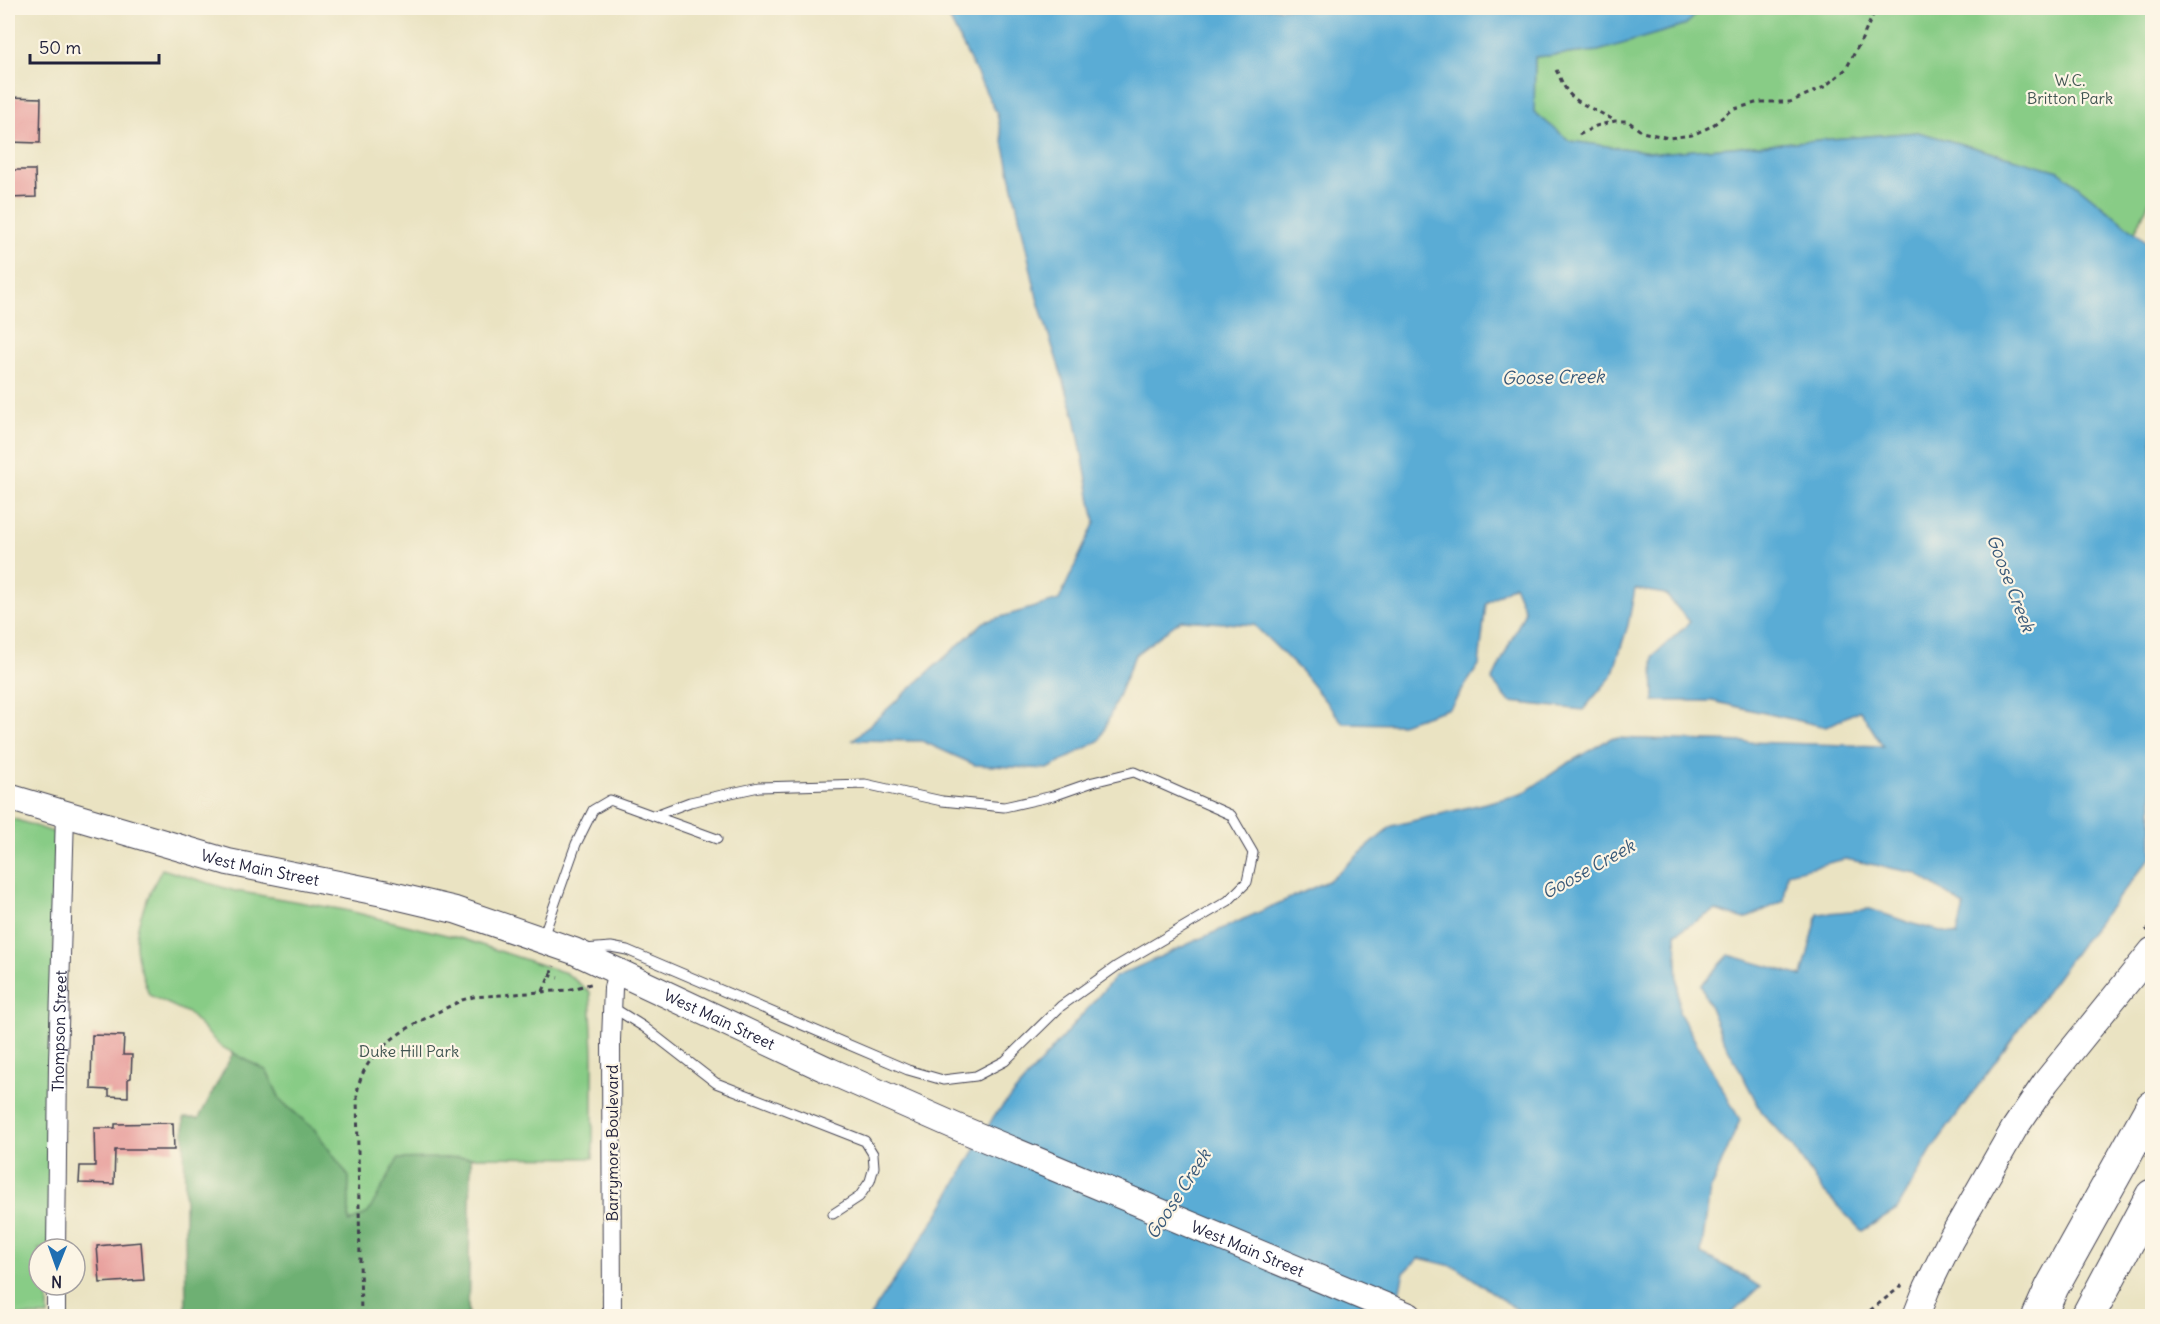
<svg xmlns="http://www.w3.org/2000/svg" width="2160" height="1324" font-family="Delius,sans-serif">
<rect width="100%" height="100%" fill="#fcf5e5"/>
<filter id="ink" filterUnits="userSpaceOnUse"><feTurbulence type="fractalNoise" baseFrequency=".0167" numOctaves="2"/><feDisplacementMap in="SourceGraphic" scale="12" xChannelSelector="R" yChannelSelector="G"/><feConvolveMatrix kernelMatrix="1 2 1 2 8 2 1 2 1" color-interpolation-filters="sRGB"/></filter>
<filter id="wash" filterUnits="userSpaceOnUse"><feTurbulence type="fractalNoise" baseFrequency=".008" numOctaves="4" result="noise"/><feDisplacementMap in="SourceGraphic" scale="24" xChannelSelector="R" yChannelSelector="G"/><feGaussianBlur stdDeviation="1.35" result="paint"/><feColorMatrix in="noise" values="0 0 0 0 0 0 0 0 0 0 0 0 0 0 0 0 0 1.4 0 .05"/><feComposite in="paint" operator="in"/></filter>
<g filter="url(#wash)">
<rect width="100%" height="100%" fill="#eae3c2"/>
<path fill="#88cc86" stroke="#557760" stroke-width="1.5" d="M1702,8H2152V195L2135,232L2059,171L1918,132L1658,153L1570,141L1534,112L1535,57L1598,51L1685,25Z
M8,817L56,833L49,1249H39V1285H48V1316H8Z
M162,869L235,891L345,910L463,939L566,973L590,992L593,1052V1158L471,1157L468,1316H271L315,1130L281,1101L267,1071L220,1046L188,1013L149,995C144,979 135,958 136,940C137,917 151,889 162,869Z"/>
<path fill="#6eb073" stroke="#486957" stroke-width="1.5" d="M233,1053L267,1071L281,1101L315,1130L349,1177V1222L368,1213L398,1159L471,1157L468,1316H186L184,1118H199Z"/>
<path fill="#5aacd5" stroke="#3e6788" stroke-width="1.5" d="M944,8H1702L1686,25L1598,51L1535,57L1534,112L1570,141L1658,153L1918,132L2059,171L2152,246V856L2084,940L1932,1149L1897,1210L1862,1231L1822,1190L1793,1147L1763,1114L1722,1037L1701,985L1729,955L1802,976L1818,914L1870,909L1913,924L1957,935L1964,906L1916,873L1845,859L1787,873L1784,901L1745,919L1715,910L1676,933L1679,1012L1740,1120L1710,1190L1701,1254L1737,1272L1760,1287L1729,1316H1526L1456,1267L1419,1258L1404,1273L1393,1316H870L939,1213L994,1116L1115,977L1328,881L1392,826L1522,794L1565,765L1611,738L1883,746L1860,710L1826,727L1712,701H1654L1653,656L1690,622L1665,594L1635,589L1628,625L1612,676L1583,710L1510,702L1492,681L1525,611L1514,585L1486,603L1479,665L1450,708L1401,724L1343,723L1301,671L1254,625L1181,620L1135,655L1100,740L1048,769L975,765L922,741L853,740L984,622L1059,600L1095,522L1075,417L1037,298L997,114Z"/>
<g id="blocks">
<path fill="#e89f9c" d="M8,97L41,98L40,143L8,142Z
M8,170H35L36,197L8,198Z
M92,1035L124,1036L123,1055H132L131,1078L128,1079V1097L109,1096V1090L91,1089Z
M173,1123L174,1150H115L114,1184L79,1183L80,1166H95L94,1128H115V1124Z
M141,1242L144,1280L100,1283L97,1246Z"/>
</g>
</g>
<g filter="url(#ink)">
<use href="#blocks" fill-opacity="0" stroke="#403f4f" stroke-width="1.5"/>
<g fill="none" stroke-linecap="round" stroke-linejoin="round">
<g stroke="#403f4f" stroke-width="11">
<path id="lane" d="M543,937L576,844L593,810L610,800L717,839
M584,949L611,947L627,950L908,1070L943,1080L976,1076L1005,1061L1061,1006L1117,966L1228,901L1247,882L1253,853L1231,815L1134,772L1093,782L1053,796L1004,807L942,801L865,784L759,787L690,802L653,816
M612,1007L644,1027L716,1083L865,1141L873,1154L874,1167L870,1181L859,1197L833,1214"/>
</g>
<g stroke="#403f4f" stroke-width="20">
<g id="street">
<path id="s1" d="M56,1249L58,1062L65,814"/>
<path d="M56,1285V1316"/>
<path d="M612,1316L611,1040L613,988L617,969"/>
</g>
</g>
<g stroke="#403f4f" stroke-width="28">
<g id="secondary">
<path id="s2" d="M8,797L228,862L383,893L455,910L574,951L830,1071L957,1127L1409,1316"/>
<path d="M1916,1316L1927,1288L1950,1241L2014,1129L2046,1082L2152,951"/>
</g>
</g>
<g stroke="#403f4f" stroke-width="35">
<path id="highway" d="M2039,1316L2052,1287L2152,1107
M2088,1316L2152,1196"/>
</g>
<path stroke="#403f4f" stroke-width="3" stroke-dasharray="4.5 4.5" stroke-linecap="butt" d="M1556,70C1560,77 1563,86 1568,92C1576,104 1602,112 1615,121
M1579,135L1596,126L1615,121H1628L1642,132L1669,138L1692,135L1712,126L1731,110L1759,102H1790L1824,87L1846,69L1863,37L1876,8
M2146,931L2152,923
M549,975L558,978
M543,991L554,966
M361,1316L357,1096C361,1044 421,1021 462,1000L473,997L568,990L594,983
M1863,1316L1904,1284"/>
<use href="#lane" stroke="#fff" stroke-width="9"/>
<use href="#street" stroke="#fff" stroke-width="18"/>
<use href="#secondary" stroke="#fff" stroke-width="26"/>
<use href="#highway" stroke="#fff" stroke-width="33"/>
</g>
</g>
<g text-anchor="middle" dominant-baseline="central" stroke-width="4.5" stroke-linejoin="round" paint-order="stroke">
<g font-size="16" fill="#415552" stroke="#fcf5e5">
<text x="2070" y="80">W.C.<tspan x="2070" dy="18">Britton Park</tspan></text>
<text x="409" y="1051">Duke Hill Park</text>
</g>
<g font-size="16" fill="#22223b" stroke="#fcf5e5">
<text stroke="none"><textPath href="#s2" startOffset="262">West Main Street</textPath></text>
<text stroke="none"><textPath href="#s2" startOffset="748">West Main Street</textPath></text>
<text stroke="none"><textPath href="#s1" startOffset="218">Thompson Street</textPath></text>
<text transform="translate(612 1143) rotate(-90)">Barrymore Boulevard</text>
<text stroke="none"><textPath href="#s2" startOffset="1324">West Main Street</textPath></text>
</g>
<g font-size="18" font-style="italic" fill="#385979" stroke="#fcf5e5">
<text transform="translate(1553 377) rotate(-1)">Goose Creek</text>
<text transform="translate(2011 583) rotate(69)">Goose Creek</text>
<text transform="translate(1588 869) rotate(-29)">Goose Creek</text>
<text transform="translate(1178 1194) rotate(-57)">Goose Creek</text>
</g>
</g>
<rect width="2160" height="1324" fill="none" stroke="#fcf5e5" stroke-width="30"/>
<g transform="translate(57 1267) rotate(181)"><circle r="28" fill="#fcf5e5" stroke="#a5a1a1" stroke-width="1.5"/>
<path d="M0-4.5L10 22L0 15L-10 22Z" fill="#1f6fb2"/>
<text y="-9" font-size="16" font-weight="bold" text-anchor="middle" fill="#22223b">N</text>
</g>
<path d="M30 54v9h129v-9" fill="none" stroke="#22223b" stroke-width="3"/>
<text x="39" y="54" font-size="18" fill="#22223b" stroke="#fcf5e5" stroke-width="4.5" paint-order="stroke">50 m</text>
</svg>
